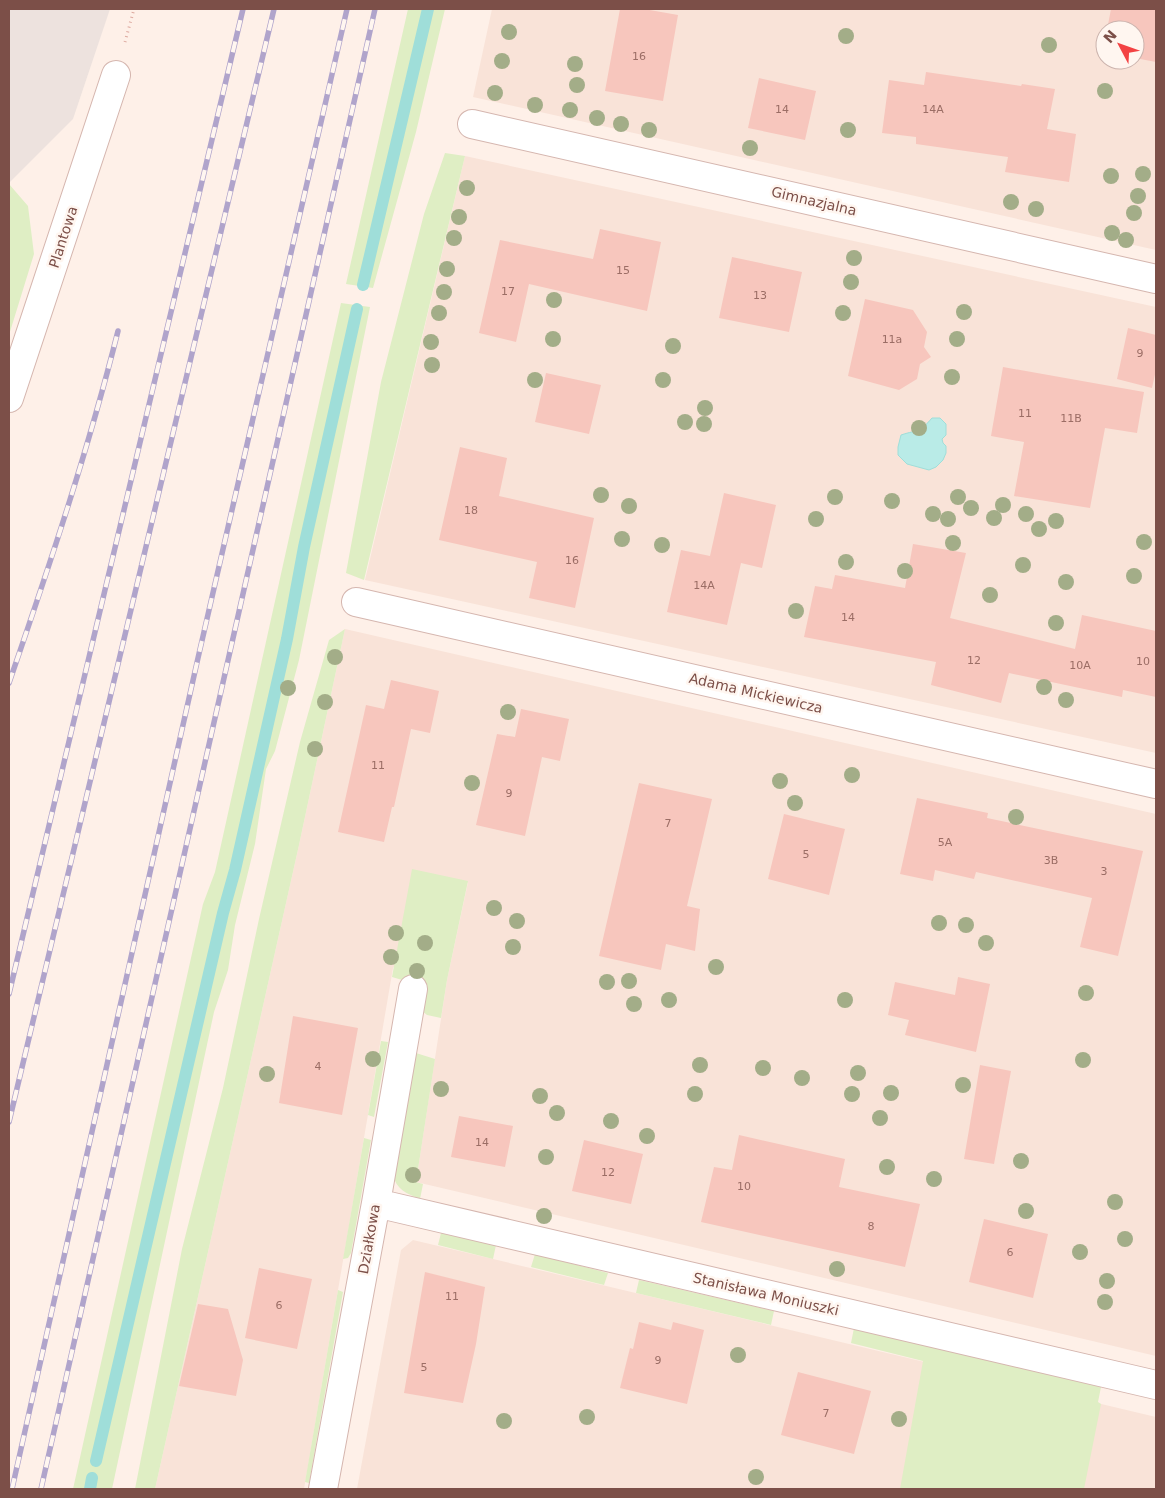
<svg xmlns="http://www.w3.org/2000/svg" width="1165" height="1498" font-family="'DejaVu Sans',sans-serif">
<rect width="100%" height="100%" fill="#fef0e8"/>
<path fill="#f9e3d8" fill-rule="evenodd" d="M492,9H1156V250L473,97ZM1105,30H1135V60H1105Z
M465,156L1156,307V753L365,580Z
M345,629L1156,814V1356L416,1182L447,980L468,882L393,968L304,1489H155L299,845Z
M413,1240L1156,1417V1489H357L401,1250Z"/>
<path fill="#ede2de" d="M9,9H110L73,119L9,183Z"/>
<path fill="#dfeec4" d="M408,9H445L416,132L373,288L346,284Z
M445,153L465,156L364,580L346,573L381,382L424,214Z
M9,184L28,206L34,254L9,335Z
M341,303L370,307L299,660L275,751L266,769L255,844L235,925L228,970L214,1012L112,1489H73L203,904L215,872Z
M345,629L299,845L155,1489H135L182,1249L223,1088L259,919L300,742L329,640Z
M412,869L468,881L447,980L441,1018L427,1015L422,1011L426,987L392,977Z
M381,1041L388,1042L374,1117L368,1115Z
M416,1053L435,1059L416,1182L423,1184L420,1199C407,1194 396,1189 393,1175Z
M364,1138L371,1140L351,1253L348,1258L343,1259Z
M441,1233L496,1245L493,1259L438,1245Z
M535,1254L608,1273L604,1285L531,1267Z
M639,1280L774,1311L771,1325L636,1293Z
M338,1290L343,1292L309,1483L305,1482Z
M854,1328L1101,1387L1098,1402L1101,1404L1084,1489H900L923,1361L851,1343Z"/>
<path fill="#b9ebe7" stroke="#9fded9" d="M932,418H940L946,424V435L942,439L943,443L946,446V453L943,460L936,467L929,470L907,464L898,455V447L901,435C919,429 918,434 932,418Z"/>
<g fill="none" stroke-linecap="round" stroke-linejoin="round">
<path stroke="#9fded9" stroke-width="12" d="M363,285L428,9
M96,1461L223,913L235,870L287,639L304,547L357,309
M90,1489L92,1478"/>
</g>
<path fill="#f7c6bd" d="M620,9H644L678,15L663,101L605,91Z
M1111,9H1156V62L1135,58V30H1107Z
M926,72L1021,86L1022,84L1055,89L1047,129L1076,134L1069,182L1005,172L1008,157L916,144V137L882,133L889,80L924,85Z
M759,78L816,91L805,140L748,128Z
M600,229L661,242L647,311L529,284L516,342L479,333L500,240L593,259Z
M732,257L802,272L789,332L719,318Z
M865,299L913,310L927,332L924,347L931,357L920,364L917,379L899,390L848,376Z
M1128,328L1156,335V370L1152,388L1117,379Z
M1003,367L1144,392L1137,433L1105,428L1090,508L1014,496L1024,442L991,436Z
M546,373L601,385L589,434L535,422Z
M460,447L507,458L499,496L594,518L575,608L529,598L537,562L439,540Z
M724,493L776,505L762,568L741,563L727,625L667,612L681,550L710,556Z
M913,544L966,553L950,618L1075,649L1082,615L1156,631V697L1123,690L1122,697L1009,673L1001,703L931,685L936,662L804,637L815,586L832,589L835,575L905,588Z
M391,680L439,691L430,733L411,729L394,807H392L384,842L338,832L366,705L384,709Z
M521,709L569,719L560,761L542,757L525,836L476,825L497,734L515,737Z
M639,783L712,799L687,906L700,909L695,951L666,944L661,970L599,956Z
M917,798L988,813L987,818L1143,851L1118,956L1080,947L1092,898L976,872L974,879L935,870L933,881L900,874Z
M784,814L845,829L829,895L768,879Z
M958,977L990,984L976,1052L905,1035L909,1020L888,1015L895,982L955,995Z
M293,1016L358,1028L342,1115L279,1103Z
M980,1065L1011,1071L994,1164L964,1159Z
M459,1116L513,1126L505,1167L451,1157Z
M739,1135L845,1159L839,1187L920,1204L905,1267L701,1222L714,1167L732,1170Z
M584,1140L643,1154L631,1204L572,1191Z
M984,1219L1048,1234L1033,1298L969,1282Z
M259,1268L312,1279L297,1349L245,1338Z
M425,1272L485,1287L476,1344L463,1403L404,1393Z
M198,1304L228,1309L243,1360L236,1396L179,1386Z
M639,1322L671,1330L673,1322L704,1330L687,1404L620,1388L630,1348L633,1349Z
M798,1372L871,1391L854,1454L781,1435Z"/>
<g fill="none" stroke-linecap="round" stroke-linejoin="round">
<g stroke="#d5b6af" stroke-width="30">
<path id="minor" d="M472,124L1156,279
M9,398L116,75
M356,602L1156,784
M376,1203L1156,1385
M323,1489L376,1203L413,989"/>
</g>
<path stroke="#dda99f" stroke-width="3" stroke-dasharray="1 4" stroke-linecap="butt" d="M125,42L134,9"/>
<use href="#minor" stroke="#fff" stroke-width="28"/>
<g stroke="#b0a4cb" stroke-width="5.5">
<path id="rail" d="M9,683C49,567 88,451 118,331
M9,994L243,9
M9,1122L274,9
M12,1489L198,658L347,9
M41,1489L375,9"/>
</g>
<use href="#rail" stroke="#fff6f0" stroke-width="4" stroke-dasharray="11" stroke-linecap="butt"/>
</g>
<g fill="#a3ad88">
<circle cx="509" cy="32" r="8"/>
<circle cx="846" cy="36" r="8"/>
<circle cx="1049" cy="45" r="8"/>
<circle cx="502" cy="61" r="8"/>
<circle cx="575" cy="64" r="8"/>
<circle cx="577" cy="85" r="8"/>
<circle cx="1105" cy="91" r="8"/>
<circle cx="495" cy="93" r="8"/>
<circle cx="535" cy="105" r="8"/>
<circle cx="570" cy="110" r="8"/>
<circle cx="597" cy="118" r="8"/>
<circle cx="621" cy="124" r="8"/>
<circle cx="649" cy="130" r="8"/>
<circle cx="848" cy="130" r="8"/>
<circle cx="750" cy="148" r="8"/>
<circle cx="1143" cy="174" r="8"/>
<circle cx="1111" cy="176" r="8"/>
<circle cx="467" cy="188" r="8"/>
<circle cx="1138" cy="196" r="8"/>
<circle cx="1011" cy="202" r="8"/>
<circle cx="1036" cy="209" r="8"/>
<circle cx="1134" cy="213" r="8"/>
<circle cx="459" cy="217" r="8"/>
<circle cx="1112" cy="233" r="8"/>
<circle cx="454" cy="238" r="8"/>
<circle cx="1126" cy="240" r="8"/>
<circle cx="854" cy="258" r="8"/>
<circle cx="447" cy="269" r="8"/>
<circle cx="851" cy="282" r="8"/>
<circle cx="444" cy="292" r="8"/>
<circle cx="554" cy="300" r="8"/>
<circle cx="964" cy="312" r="8"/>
<circle cx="439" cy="313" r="8"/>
<circle cx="843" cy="313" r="8"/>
<circle cx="553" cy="339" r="8"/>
<circle cx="957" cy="339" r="8"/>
<circle cx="431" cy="342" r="8"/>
<circle cx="673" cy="346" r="8"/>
<circle cx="432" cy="365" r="8"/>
<circle cx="952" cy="377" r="8"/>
<circle cx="535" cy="380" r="8"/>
<circle cx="663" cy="380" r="8"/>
<circle cx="705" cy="408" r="8"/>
<circle cx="685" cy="422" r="8"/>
<circle cx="704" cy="424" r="8"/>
<circle cx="919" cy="428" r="8"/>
<circle cx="601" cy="495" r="8"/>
<circle cx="835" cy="497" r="8"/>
<circle cx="958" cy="497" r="8"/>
<circle cx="892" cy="501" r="8"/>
<circle cx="1003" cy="505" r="8"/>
<circle cx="629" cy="506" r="8"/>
<circle cx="971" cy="508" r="8"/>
<circle cx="933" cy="514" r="8"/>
<circle cx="1026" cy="514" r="8"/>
<circle cx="994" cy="518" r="8"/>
<circle cx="816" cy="519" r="8"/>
<circle cx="948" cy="519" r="8"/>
<circle cx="1056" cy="521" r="8"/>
<circle cx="1039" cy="529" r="8"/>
<circle cx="622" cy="539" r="8"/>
<circle cx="1144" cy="542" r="8"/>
<circle cx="953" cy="543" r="8"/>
<circle cx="662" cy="545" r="8"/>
<circle cx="846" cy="562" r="8"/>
<circle cx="1023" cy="565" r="8"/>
<circle cx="905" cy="571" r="8"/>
<circle cx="1134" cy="576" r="8"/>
<circle cx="1066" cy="582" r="8"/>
<circle cx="990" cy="595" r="8"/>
<circle cx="796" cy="611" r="8"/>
<circle cx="1056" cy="623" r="8"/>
<circle cx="335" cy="657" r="8"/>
<circle cx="1044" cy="687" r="8"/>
<circle cx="288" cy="688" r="8"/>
<circle cx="1066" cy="700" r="8"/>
<circle cx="325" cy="702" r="8"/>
<circle cx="508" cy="712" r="8"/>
<circle cx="315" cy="749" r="8"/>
<circle cx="852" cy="775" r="8"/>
<circle cx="780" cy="781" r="8"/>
<circle cx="472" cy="783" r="8"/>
<circle cx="795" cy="803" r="8"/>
<circle cx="1016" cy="817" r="8"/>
<circle cx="494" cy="908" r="8"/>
<circle cx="517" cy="921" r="8"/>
<circle cx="939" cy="923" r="8"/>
<circle cx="966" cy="925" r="8"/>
<circle cx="396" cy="933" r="8"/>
<circle cx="425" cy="943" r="8"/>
<circle cx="986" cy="943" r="8"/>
<circle cx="513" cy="947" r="8"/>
<circle cx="391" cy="957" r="8"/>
<circle cx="716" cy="967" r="8"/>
<circle cx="417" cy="971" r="8"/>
<circle cx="629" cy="981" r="8"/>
<circle cx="607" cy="982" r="8"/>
<circle cx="1086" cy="993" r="8"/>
<circle cx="669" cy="1000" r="8"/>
<circle cx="845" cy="1000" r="8"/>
<circle cx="634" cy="1004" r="8"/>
<circle cx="373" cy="1059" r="8"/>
<circle cx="1083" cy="1060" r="8"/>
<circle cx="700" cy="1065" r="8"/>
<circle cx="763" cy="1068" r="8"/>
<circle cx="858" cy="1073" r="8"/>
<circle cx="267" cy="1074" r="8"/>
<circle cx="802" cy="1078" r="8"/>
<circle cx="963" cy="1085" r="8"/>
<circle cx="441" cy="1089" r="8"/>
<circle cx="891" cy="1093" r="8"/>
<circle cx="695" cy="1094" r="8"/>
<circle cx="852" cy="1094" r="8"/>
<circle cx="540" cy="1096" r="8"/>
<circle cx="557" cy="1113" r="8"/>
<circle cx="880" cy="1118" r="8"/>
<circle cx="611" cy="1121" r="8"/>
<circle cx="647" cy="1136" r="8"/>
<circle cx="546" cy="1157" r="8"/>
<circle cx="1021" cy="1161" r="8"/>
<circle cx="887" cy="1167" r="8"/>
<circle cx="413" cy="1175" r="8"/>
<circle cx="934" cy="1179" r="8"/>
<circle cx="1115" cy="1202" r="8"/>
<circle cx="1026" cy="1211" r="8"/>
<circle cx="544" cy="1216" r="8"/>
<circle cx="1125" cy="1239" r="8"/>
<circle cx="1080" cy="1252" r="8"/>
<circle cx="837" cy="1269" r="8"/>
<circle cx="1107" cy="1281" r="8"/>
<circle cx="1105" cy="1302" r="8"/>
<circle cx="738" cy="1355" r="8"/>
<circle cx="587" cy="1417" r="8"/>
<circle cx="899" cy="1419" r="8"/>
<circle cx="504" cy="1421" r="8"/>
<circle cx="756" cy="1477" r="8"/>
</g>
<g text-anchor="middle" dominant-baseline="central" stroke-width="5" stroke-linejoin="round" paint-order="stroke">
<g font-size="11" fill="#9b6d65">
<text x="639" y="56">16</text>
<text x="782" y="109">14</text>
<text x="933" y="109">14A</text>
<text x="623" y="270">15</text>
<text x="508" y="291">17</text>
<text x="760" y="295">13</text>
<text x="892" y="339">11a</text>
<text x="1140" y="353">9</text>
<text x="1025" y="413">11</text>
<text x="1071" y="418">11B</text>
<text x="471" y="510">18</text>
<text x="572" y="560">16</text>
<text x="704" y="585">14A</text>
<text x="848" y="617">14</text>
<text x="974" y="660">12</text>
<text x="1143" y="661">10</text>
<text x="1080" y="665">10A</text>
<text x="378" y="765">11</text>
<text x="509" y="793">9</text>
<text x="668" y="823">7</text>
<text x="945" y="842">5A</text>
<text x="806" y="854">5</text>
<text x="1051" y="860">3B</text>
<text x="1104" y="871">3</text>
<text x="318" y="1066">4</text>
<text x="482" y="1142">14</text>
<text x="608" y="1172">12</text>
<text x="744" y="1186">10</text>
<text x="871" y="1226">8</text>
<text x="1010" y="1252">6</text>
<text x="452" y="1296">11</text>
<text x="279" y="1305">6</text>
<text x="658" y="1360">9</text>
<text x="424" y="1367">5</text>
<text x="826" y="1413">7</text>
</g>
<g font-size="14" fill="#7c4f48" stroke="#fff6f0">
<text transform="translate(814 201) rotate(13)">Gimnazjalna</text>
<text transform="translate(63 237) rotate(-72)">Plantowa</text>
<text transform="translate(756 693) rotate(13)">Adama Mickiewicza</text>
<text transform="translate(369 1239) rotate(-80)">Działkowa</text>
<text transform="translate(766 1294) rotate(13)">Stanisława Moniuszki</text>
</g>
</g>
<rect width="1165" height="1498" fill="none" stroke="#7c4f48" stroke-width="20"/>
<g transform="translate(1120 45) rotate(311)"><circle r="24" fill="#fff6f0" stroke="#cbb3ad"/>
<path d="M0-4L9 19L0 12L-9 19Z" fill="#f34243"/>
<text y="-8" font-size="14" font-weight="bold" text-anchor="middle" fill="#7c4f48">N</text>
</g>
</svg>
